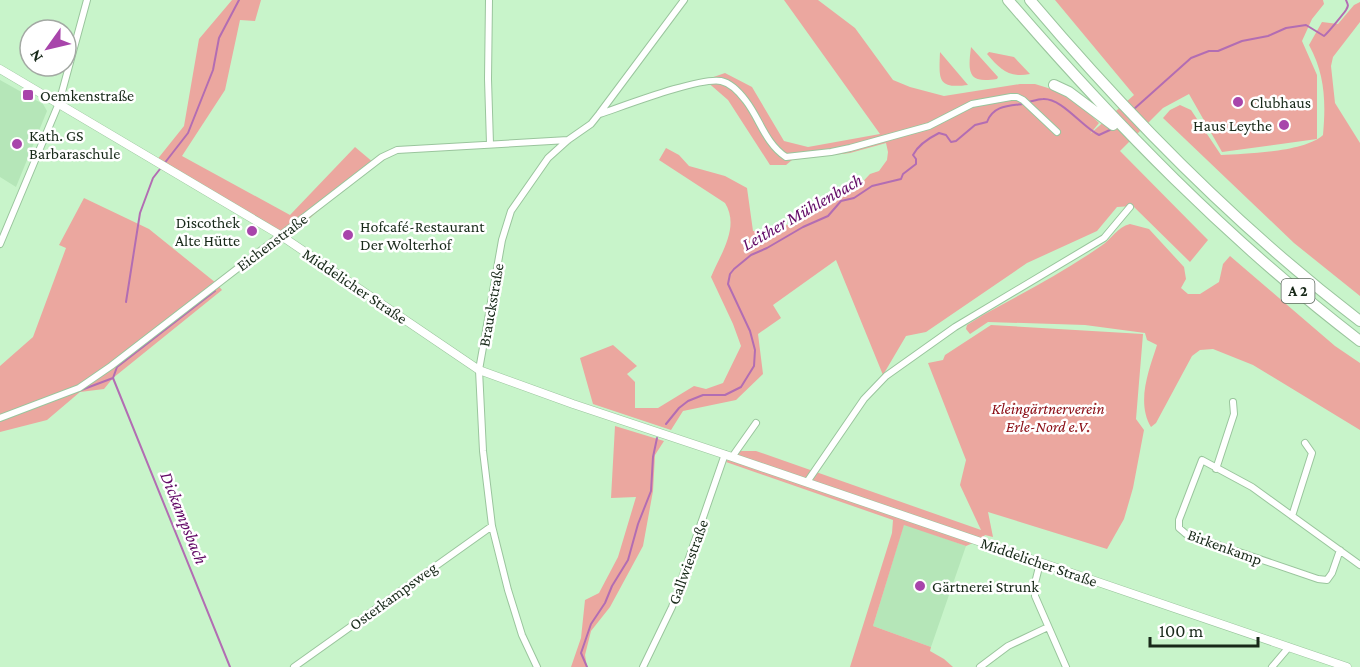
<svg xmlns="http://www.w3.org/2000/svg" width="1360" height="667" font-family="'Crimson Pro',serif">
<rect width="100%" height="100%" fill="#c8f4ca"/>
<path fill="#b5e6b8" d="M0,80L43,104L47,111L16,187L0,177Z
M904,524L966,546L931,647L873,626Z"/>
<path fill="#eba79f" d="M232,0H261L255,21L240,20L225,90L182,156L290,215L355,147L374,163L289,236L156,161L184,126L199,39Z
M784,0H818L855,28L893,80L910,87L944,96L1020,84H1035L1064,93L1086,110L1099,123L1090,134L1134,95L1055,0H1323L1324,4L1312,19L1302,41L1317,75V139L1222,152L1189,94L1163,108L1120,151L1208,240L1190,262L1133,206L1117,207L1097,231L1027,263L926,332L906,336L883,375L836,260L773,305L781,318L758,334L763,374L736,400L683,411L671,430L593,404L580,358L613,345L637,366L627,374L635,382V408H658L694,386L706,389L723,383L741,346L733,324L711,277C721,253 740,227 725,203L659,160L666,148L679,155L689,166L725,176L747,188L753,231L767,233L792,223L829,196L854,191L870,174L879,171L887,160L888,152L886,143L850,153L792,160L786,165H770L728,100L705,80L725,73L752,87L784,141L808,147L880,134Z
M1360,2V22L1333,57L1331,66L1335,103L1360,143V296L1294,243L1163,118L1170,110L1180,105L1191,110L1221,155C1246,154 1305,152 1323,135C1326,102 1325,74 1309,45L1322,22L1338,24L1354,5Z
M971,47L998,77L997,79C967,84 968,72 971,47Z
M940,52L968,85C937,89 939,79 940,52Z
M989,52L1014,57L1030,74C1008,78 1000,69 987,54Z
M84,198L149,229L216,283L222,290L113,378L104,389L80,392L47,420L0,432V366L33,337L66,248L59,245Z
M1130,224L1149,229L1184,267L1186,279L1181,288L1188,294H1200L1219,282L1223,264L1230,256L1335,346L1360,363V430L1253,365L1213,349L1200,350L1192,356L1156,423L1151,427C1136,402 1149,370 1157,345L1147,340L1145,333L1085,325L988,322L970,334L966,329L967,325L983,315C1023,293 1064,272 1101,246C1112,239 1117,227 1130,224Z
M991,325L1143,334L1136,419L1144,430L1133,488L1124,519L1107,549L988,512L993,537L985,535L980,540L966,546L904,525L873,626L931,647L930,651L944,659L953,667H850L892,533L893,520L726,462L734,451H756L981,530L960,485L966,460L928,363L943,360L945,355Z
M615,426L664,441L655,455L653,491L643,546L610,607L591,631L585,655L587,667H571L581,638L585,600L599,593L618,557L636,497L611,498Z"/>
<g fill="none" stroke-linecap="round" stroke-linejoin="round">
<path stroke="#b26db3" stroke-width="2" d="M1029,102C1033,101 1038,99 1043,99C1062,98 1082,127 1099,135L1112,129
M1134,109L1191,58L1209,51H1218L1242,41L1268,36L1286,28L1306,25L1324,36C1327,34 1344,13 1346,10C1349,5 1348,5 1346,0
M126,302L140,213L153,178L188,133L213,70L219,38L239,0
M113,378L230,667
M76,392L113,378L117,367L215,291
M666,424L679,408L688,401L703,395H725L741,387L754,366L755,350L750,331L728,284L730,274L734,269L751,255L767,248L803,227L828,216L841,201L854,198L872,186L901,179L903,174L916,164V159L913,155C918,145 929,138 939,133L946,135L951,142L956,141L975,125L987,122C993,106 1007,106 1023,104
M587,667L581,653L591,624L605,603L612,586L628,560L638,524L651,491L653,457L657,438"/>
<g stroke="#9ac59d" stroke-width="8">
<path id="minor" d="M489,0L488,79L490,144
M600,114C624,106 699,77 721,81C731,83 740,93 746,101C760,119 765,143 786,157L831,152L850,148L929,126L972,104L1011,97H1017L1023,100L1057,132
M0,244L59,103L87,0
M0,418L79,388L111,366L382,157L397,150L568,140
M732,457L756,423
M1216,469L1234,414L1233,402
M807,482L864,399L886,376L955,327L1104,238L1130,207
M1292,516L1312,453L1305,443
M1340,550L1332,573L1327,580L1318,579L1186,534L1179,528V520L1202,460L1252,487L1360,565
M1040,563L1035,583V596L1066,667
M294,667L492,526
M537,667L522,635L508,590L492,526L483,451L479,370L502,240L511,211L548,158L568,140L591,124L599,114L684,0
M643,667L672,607L725,454
M980,667L1008,646L1048,627
M1272,667L1289,647"/>
</g>
<g stroke="#9ac59d" stroke-width="9">
<path id="tertiary" d="M0,69L280,235L479,370L573,404L732,457L1347,667"/>
</g>
<g stroke="#9ac59d" stroke-width="12">
<path id="motorway" d="M1008,0C1115,124 1229,241 1360,341
M1030,0C1129,117 1238,228 1360,321
M1054,85L1069,92L1113,125"/>
</g>
<use href="#minor" stroke="#fff" stroke-width="6"/>
<use href="#tertiary" stroke="#fff" stroke-width="8"/>
<use href="#motorway" stroke="#fff" stroke-width="10"/>
</g>
<g fill="#a845ab" stroke="#fff" stroke-width="2">
<rect x="22" y="89" width="12" height="12" rx="3"/>
<circle cx="1238" cy="102" r="6"/>
<circle cx="1284" cy="125" r="6"/>
<circle cx="17" cy="144" r="6"/>
<circle cx="252" cy="231" r="6"/>
<circle cx="348" cy="235" r="6"/>
<circle cx="920" cy="586" r="6"/>
</g>
<g text-anchor="middle" dominant-baseline="central" stroke-width="5" stroke-linejoin="round" paint-order="stroke">
<rect fill="#fff" stroke="#5d695e" stroke-width="1.5" x="1281.5" y="279" width="33" height="24" rx="4.5"/>
<g font-size="15" font-weight="bold" fill="#182919">
<text x="1298" y="291">A 2</text>
</g>
<g font-size="16" fill="#182919" stroke="#fff" text-anchor="start">
<text x="40" y="95">Oemkenstraße</text>
<text x="1250" y="102">Clubhaus</text>
<text x="1272" y="125" text-anchor="end">Haus Leythe</text>
<text x="29" y="135">Kath. GS<tspan x="29" dy="18">Barbaraschule</tspan></text>
<text x="240" y="222" text-anchor="end">Discothek<tspan x="240" dy="18">Alte Hütte</tspan></text>
<text x="360" y="226">Hofcafé-Restaurant<tspan x="360" dy="18">Der Wolterhof</tspan></text>
<text x="932" y="586">Gärtnerei Strunk</text>
</g>
<g font-size="16" fill="#182919" stroke="#fff">
<text transform="translate(272 242) rotate(-37)">Eichenstraße</text>
<text transform="translate(355 286) rotate(34)">Middelicher Straße</text>
<text transform="translate(491 305) rotate(-80)">Brauckstraße</text>
<text transform="translate(1225 547) rotate(20)">Birkenkamp</text>
<text transform="translate(688 562) rotate(-70)">Gallwiestraße</text>
<text transform="translate(1039 562) rotate(19)">Middelicher Straße</text>
<text transform="translate(393 596) rotate(-36)">Osterkampsweg</text>
</g>
<g font-size="16" font-style="italic" fill="#890a12" stroke="#fff">
<text x="1048" y="408">Kleingärtnerverein<tspan x="1048" dy="18">Erle-Nord e.V.</tspan></text>
</g>
<g font-size="18" font-style="italic" fill="#620966" stroke="#fff">
<text transform="translate(802 212) rotate(-30)">Leither Mühlenbach</text>
<text transform="translate(184 518) rotate(68)">Dickampsbach</text>
</g>
</g>
<g transform="translate(48 48) rotate(236)"><circle r="28" fill="#ffffff" stroke="#a3a9a3" stroke-width="1.5"/>
<path d="M0-4.5L10 22L0 15L-10 22Z" fill="#a845ab"/>
<text y="-9" font-size="16" font-weight="bold" text-anchor="middle" fill="#182919">N</text>
</g>
<path d="M1150 637v9h108v-9" fill="none" stroke="#182919" stroke-width="3"/>
<text x="1159" y="637" font-size="18" fill="#182919" stroke="#ffffff" stroke-width="4.5" paint-order="stroke">100 m</text>
</svg>
